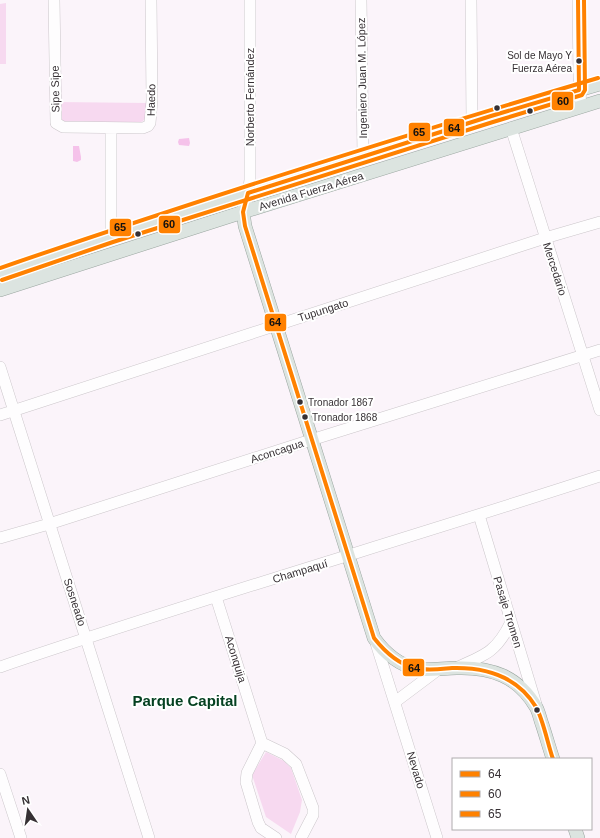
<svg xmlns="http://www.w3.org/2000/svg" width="600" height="838" font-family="Arial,sans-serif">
<rect width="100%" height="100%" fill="#fbf4fa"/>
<path fill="#f7d9f0" d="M6,3V64H0V4Z
M58,102L147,103V116L143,121L138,124L66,125L60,120Z
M266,752L284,761L291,768L302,800L300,812L291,834L266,817L252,775Z"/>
<path fill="#f5c2ea" d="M189,138L190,143L189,146L179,145L178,142L179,139Z
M73,146H79L81,157V160L77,162L73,161Z"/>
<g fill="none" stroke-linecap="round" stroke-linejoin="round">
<g stroke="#cbc6ca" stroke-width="12">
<path id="minor" d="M54,0L56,123L63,127L143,128L148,126L150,123L152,100L151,0
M361,0L363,157
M471,0L472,122
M578,0L579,77L581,107
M111,128V236
M511,128L600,410
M248,193L250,180V0
M0,367L149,838
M0,415L545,238L600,222
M479,515L536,704
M0,538L49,524L311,440L600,350
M216,597L262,743L247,773L246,782L258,822L261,828L276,838
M375,640L437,838
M0,667C199,599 400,541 600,476
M458,667C486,655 497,651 511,622
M395,702L439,669
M262,743L285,754L296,764L313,808V815L301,838
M0,774L21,838"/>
</g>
<g stroke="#9aa6a0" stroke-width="14">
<path id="major" d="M248,193L243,212L245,226L374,638C384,652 399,665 417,669C430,671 444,668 457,668C491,667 518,676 536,707C539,712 540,719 542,724C546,736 549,747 553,759
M0,274L111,236L491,116L600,84
M0,290L243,212L600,101
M575,829L578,838"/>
</g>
<use href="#minor" stroke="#fefdfe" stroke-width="11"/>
<use href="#major" stroke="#dce4e0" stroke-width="13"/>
<g stroke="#fff" stroke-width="7">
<path id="bus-1" d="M553,759C548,745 543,719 536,707C517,676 486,667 452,668C440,669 427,671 415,668C398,664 385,652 374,638L245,226L243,212L248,193L491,116L579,90L578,0"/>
</g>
<g stroke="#fff" stroke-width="7">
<path id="bus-2" d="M2,280L113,242L493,122L582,95L585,90L584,0"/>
</g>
<g stroke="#fff" stroke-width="7">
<path id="bus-3" d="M0,268C198,200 398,137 598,78"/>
</g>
<use href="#bus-1" stroke="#ff8100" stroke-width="4"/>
<use href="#bus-2" stroke="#ff8100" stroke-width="4"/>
<use href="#bus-3" stroke="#ff8100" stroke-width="4"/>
</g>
<g fill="#363034" stroke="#fff" stroke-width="1.5">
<circle cx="579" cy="61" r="3.5"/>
<circle cx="497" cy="108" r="3.5"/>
<circle cx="530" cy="111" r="3.5"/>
<circle cx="138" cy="234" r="3.5"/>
<circle cx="300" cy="402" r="3.5"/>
<circle cx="305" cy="417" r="3.5"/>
<circle cx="537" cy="710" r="3.5"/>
</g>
<g text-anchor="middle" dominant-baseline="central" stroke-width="4" stroke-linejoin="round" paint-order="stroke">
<g font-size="10" fill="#363034" stroke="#fff" text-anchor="start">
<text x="572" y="55" text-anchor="end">Sol de Mayo Y<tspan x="572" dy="13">Fuerza Aérea</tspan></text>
<text x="308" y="402">Tronador 1867</text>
<text x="312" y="417">Tronador 1868</text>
</g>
<g font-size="11" fill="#363034" stroke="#fff">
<text transform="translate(362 78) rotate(-91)">Ingeniero Juan M. López</text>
<text transform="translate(55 89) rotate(-91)">Sipe Sipe</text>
<text transform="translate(250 97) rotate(-90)">Norberto Fernández</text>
<text transform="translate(151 100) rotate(-89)">Haedo</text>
<text transform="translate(311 191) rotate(-17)">Avenida Fuerza Aérea</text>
<text transform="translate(555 269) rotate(72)">Mercedario</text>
<text transform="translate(323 310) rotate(-18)">Tupungato</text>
<text transform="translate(277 451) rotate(-18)">Aconcagua</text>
<text transform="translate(300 571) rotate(-17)">Champaquí</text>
<text transform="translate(75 602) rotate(72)">Sosneado</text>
<text transform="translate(508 612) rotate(73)">Pasaje Tromen</text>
<text transform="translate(236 659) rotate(73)">Aconquija</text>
<text transform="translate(416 770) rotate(73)">Nevado</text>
</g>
<g font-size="15" font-weight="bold" fill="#054121" stroke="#fff">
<text x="185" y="700">Parque Capital</text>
</g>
</g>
<g stroke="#fff" stroke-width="1.5">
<rect x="551" y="91" width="23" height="20" rx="4" fill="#ff8100"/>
<rect x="443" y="118" width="22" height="19" rx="4" fill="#ff8100"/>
<rect x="408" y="122" width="23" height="20" rx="4" fill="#ff8100"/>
<rect x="158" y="215" width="23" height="19" rx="4" fill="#ff8100"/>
<rect x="109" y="218" width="23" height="19" rx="4" fill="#ff8100"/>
<rect x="264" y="313" width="23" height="19" rx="4" fill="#ff8100"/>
<rect x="402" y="658" width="23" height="19" rx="4" fill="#ff8100"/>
</g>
<g font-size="11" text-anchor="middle" font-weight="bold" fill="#111">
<text x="563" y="105">60</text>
<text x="454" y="132">64</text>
<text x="419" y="136">65</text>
<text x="169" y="228">60</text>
<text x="120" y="231">65</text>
<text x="275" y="326">64</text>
<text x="414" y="672">64</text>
</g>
<rect x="452" y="758" width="140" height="72" fill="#ffffff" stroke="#afacae"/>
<rect x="460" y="771" width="20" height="6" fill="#ff8100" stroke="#afacae"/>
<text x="488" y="778" font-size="12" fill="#363034">64</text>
<rect x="460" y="791" width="20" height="6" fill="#ff8100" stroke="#afacae"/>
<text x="488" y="798" font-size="12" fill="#363034">60</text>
<rect x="460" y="811" width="20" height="6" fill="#ff8100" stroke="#afacae"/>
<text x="488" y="818" font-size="12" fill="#363034">65</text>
<g transform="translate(28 810) rotate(347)" stroke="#ffffff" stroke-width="3" paint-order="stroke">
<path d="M0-3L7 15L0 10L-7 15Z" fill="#363034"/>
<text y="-6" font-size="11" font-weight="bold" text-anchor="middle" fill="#363034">N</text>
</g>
</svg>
